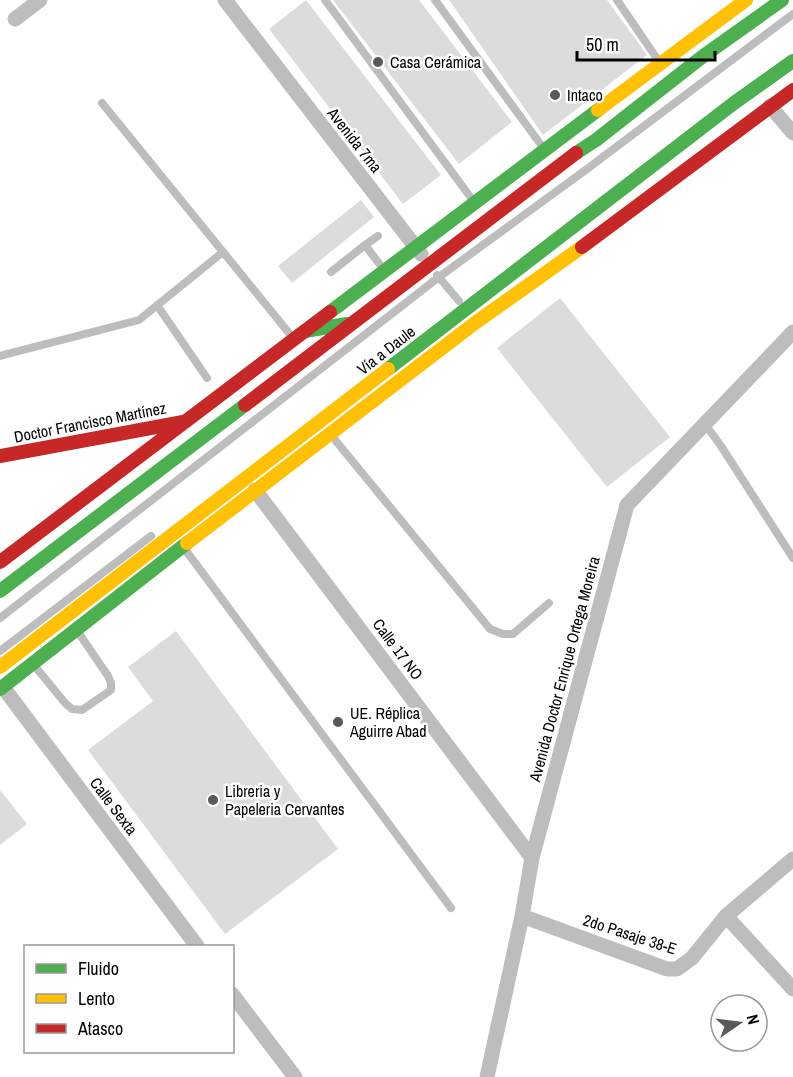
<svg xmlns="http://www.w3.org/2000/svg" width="793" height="1077" font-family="'Archivo Narrow',sans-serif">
<rect width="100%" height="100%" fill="#fff"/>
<path fill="#dcdcdc" d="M306,0L441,175L403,204L269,29Z
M333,0H419L512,122L459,164Z
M449,0H607L647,55L543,135Z
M361,200L374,217L292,283L278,266Z
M560,298L670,437L607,487L497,348Z
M176,631L338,849L225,934L88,750L153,701L128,667Z
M0,790L27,824L0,845Z"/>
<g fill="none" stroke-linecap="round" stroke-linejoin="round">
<path stroke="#bdbdbd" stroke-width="8" d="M325,0L474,202
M435,0L544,149
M617,0L660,63
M102,103L293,338
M365,245L378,236
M331,272L365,245L384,270
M437,275L459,301
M157,305L207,378
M0,356L139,320L223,252
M705,424L721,446L793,558
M331,435L490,629L503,634H513L549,603
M184,548L451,908
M0,618L439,277L587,169L793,14
M0,651L151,536
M34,665L65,703L72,709L82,710L111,690V683L108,676L78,632"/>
<path stroke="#bdbdbd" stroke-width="15" d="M225,0L421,254
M15,19L40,0
M770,106L793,133
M255,490L532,858
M3,687L197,946
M522,916L667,969H677L692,958L726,916L793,859
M726,916L793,989
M232,994L295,1077
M487,1077L522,916L532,858L627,505L793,332"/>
<path stroke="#4caf50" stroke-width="14" d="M576,153L596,140L702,57L782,0
M330,312L598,110
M305,331L347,324
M388,369L734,103L793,61
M0,591L245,405
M0,689L187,543"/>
<path stroke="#ffc107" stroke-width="14" d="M598,110L746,0
M187,543L475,323L582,247
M0,667L388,369"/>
<path stroke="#c62828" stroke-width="14" d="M582,247L793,90
M245,405L576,153
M0,456L183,422
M0,562L330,312"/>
</g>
<g fill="#595959" stroke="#fff" stroke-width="2">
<circle cx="378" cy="62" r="6"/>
<circle cx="555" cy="95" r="6"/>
<circle cx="338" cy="722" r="6"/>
<circle cx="213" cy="800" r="6"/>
</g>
<g text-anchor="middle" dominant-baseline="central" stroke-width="5" stroke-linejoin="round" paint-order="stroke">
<g font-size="16" fill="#000" stroke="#fff" text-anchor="start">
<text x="390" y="62">Casa Cerámica</text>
<text x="567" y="95">Intaco</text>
<text x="350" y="713">UE. Réplica<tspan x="350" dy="18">Aguirre Abad</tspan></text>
<text x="225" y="791">Libreria y<tspan x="225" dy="18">Papeleria Cervantes</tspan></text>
</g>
<g font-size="16" fill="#000" stroke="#fff">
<text transform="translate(355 140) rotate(52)">Avenida 7ma</text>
<text transform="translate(386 350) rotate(-38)">Vía a Daule</text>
<text transform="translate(90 422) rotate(-11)">Doctor Francisco Martínez</text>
<text transform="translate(398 649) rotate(53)">Calle 17 NO</text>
<text transform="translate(564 669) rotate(-75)">Avenida Doctor Enrique Ortega Moreira</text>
<text transform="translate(114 806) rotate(53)">Calle Sexta</text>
<text transform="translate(630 934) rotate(18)">2do Pasaje 38-E</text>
</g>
</g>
<rect x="24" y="945" width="210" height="108" fill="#ffffff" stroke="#999999" stroke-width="1.5"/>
<rect x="36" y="964" width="30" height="9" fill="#4caf50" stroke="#999999" stroke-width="1.5"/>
<text x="78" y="975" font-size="18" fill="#000000">Fluido</text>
<rect x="36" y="994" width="30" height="9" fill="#ffc107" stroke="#999999" stroke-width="1.5"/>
<text x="78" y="1005" font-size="18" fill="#000000">Lento</text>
<rect x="36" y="1024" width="30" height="9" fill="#c62828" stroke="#999999" stroke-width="1.5"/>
<text x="78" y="1035" font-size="18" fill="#000000">Atasco</text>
<g transform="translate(739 1023) rotate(76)"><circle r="28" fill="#ffffff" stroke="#999999" stroke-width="1.5"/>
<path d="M0-4.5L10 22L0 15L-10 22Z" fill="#595959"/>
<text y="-9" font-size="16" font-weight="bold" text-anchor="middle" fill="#000000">N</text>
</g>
<path d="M577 51v9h138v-9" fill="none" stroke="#000000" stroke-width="3"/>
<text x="586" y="51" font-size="18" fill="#000000" stroke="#ffffff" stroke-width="4.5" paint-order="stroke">50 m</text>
</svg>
